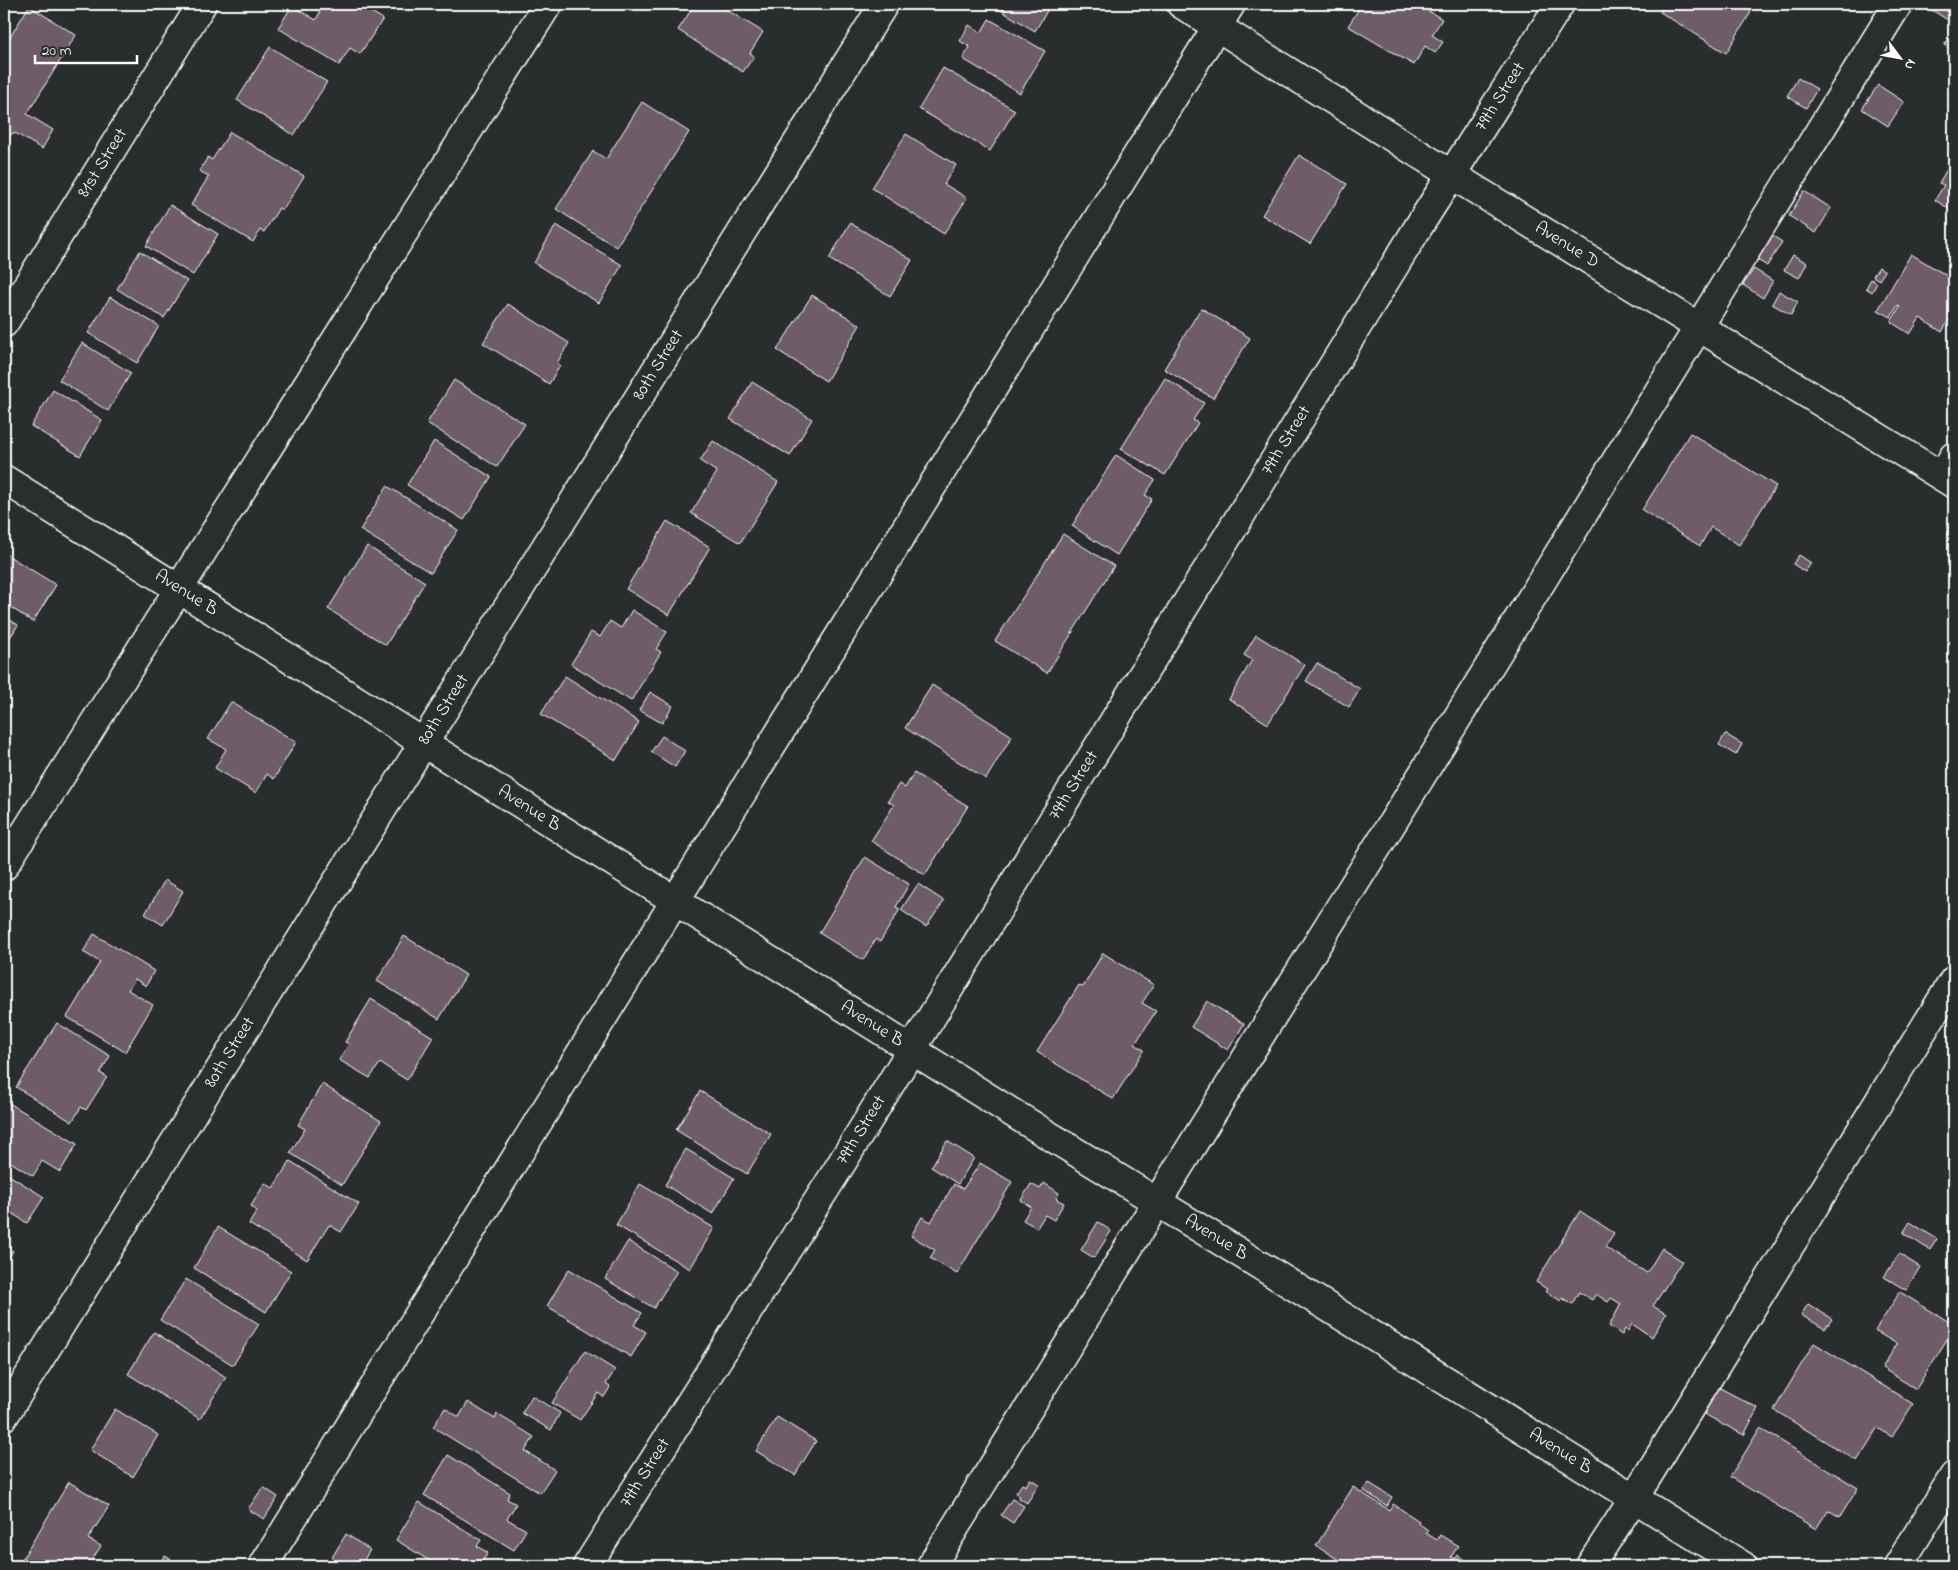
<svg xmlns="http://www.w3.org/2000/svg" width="1958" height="1570" font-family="'Indie Flower',sans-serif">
<rect width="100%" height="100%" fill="#2a2d2e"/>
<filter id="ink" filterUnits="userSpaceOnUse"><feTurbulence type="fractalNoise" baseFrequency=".02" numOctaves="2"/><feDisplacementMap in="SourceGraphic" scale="10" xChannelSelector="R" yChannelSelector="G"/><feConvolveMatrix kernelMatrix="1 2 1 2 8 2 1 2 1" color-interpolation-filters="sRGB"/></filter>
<g filter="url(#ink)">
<path fill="#6e5d68" stroke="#fff" d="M307,4H358L383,19L360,54L350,48L339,65L278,28L292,6L316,20L320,12Z
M695,4H717L763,32L750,53L754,56L743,72L678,30Z
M990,4H1051L1035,31Z
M1362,4H1417L1442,19L1432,35L1443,42L1435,53L1425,46L1414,65L1348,26Z
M1658,4H1748L1745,8L1751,12L1726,53L1660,12L1663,7Z
M1924,4H1954V24L1924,5Z
M29,6L76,35L27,114L53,130L42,149L17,134L12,133L4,147V47Z
M989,19L1045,51L1020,93L963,59L970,47L960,41L969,25L981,33Z
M1954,29V52L1944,45Z
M270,47L327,82L294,135L237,100Z
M943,68L1015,110L990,151L919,109Z
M1798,78L1817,89L1806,108L1787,96Z
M1878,85L1904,102L1888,126L1862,109Z
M642,102L689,132L616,247L556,209L593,151L606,159Z
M230,132L304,176L283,210L279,208L264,232L260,230L253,242L191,205L209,176L199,171L208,157L212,160Z
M906,134L956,165L944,184L967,198L944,234L872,188Z
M1299,155L1347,184L1310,244L1262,215Z
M1954,157V212L1935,200L1944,185L1939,183Z
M1804,191L1831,208L1816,233L1789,216Z
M170,205L218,234L193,275L146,246Z
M850,223L912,260L890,296L829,259Z
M556,225L622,265L599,303L534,263Z
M1771,235L1782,242L1767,266L1756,259Z
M140,251L187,281L164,318L117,289Z
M1911,254L1954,280V318L1951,316L1942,332L1920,318L1910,334L1891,322L1900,306L1898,305L1891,317L1878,310Z
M1793,255L1807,263L1799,278L1784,270Z
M1879,267L1885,271L1879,280L1873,276Z
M1754,269L1773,281L1763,298L1743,285Z
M1871,279L1877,283L1872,292L1866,288Z
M1779,291L1798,302L1791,315L1772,304Z
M812,295L860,325L826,381L777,350Z
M110,297L159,326L137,363L88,333Z
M508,304L569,343L557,363L560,365L549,384L483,343Z
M1201,308L1250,338L1213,398L1164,369Z
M82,343L131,373L108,411L59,380Z
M1165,378L1204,403L1193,420L1198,423L1165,475L1121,449Z
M454,380L525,424L497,467L427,423Z
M752,382L812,419L790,456L730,419Z
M53,390L102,420L80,456L31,426Z
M1690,433L1776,486L1739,545L1711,527L1700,546L1642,510Z
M434,441L491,477L464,520L407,485Z
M713,441L778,482L740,543L691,513L717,472L700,461Z
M1116,455L1155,480L1145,495L1152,499L1117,555L1072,526Z
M387,486L458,530L431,573L360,530Z
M667,521L710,547L669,615L626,589Z
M1063,534L1114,566L1047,673L995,641Z
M367,546L425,582L386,645L328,609Z
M4,553L56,585L33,622L4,603Z
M1799,555L1811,563L1805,572L1793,564Z
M632,610L667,632L656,649L661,652L631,701L571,664L591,632L600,637L610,621L621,628Z
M4,616L18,625L4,647Z
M1256,635L1305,665L1268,724L1229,699L1252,660L1244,655Z
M1317,663L1360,689L1349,707L1306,681Z
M565,676L639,722L616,760L541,714Z
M932,685L1012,736L986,779L905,728Z
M650,692L673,706L662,723L639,710Z
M231,702L296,742L274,779L267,774L256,793L215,768L226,749L208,739Z
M1725,734L1742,744L1736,755L1719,745Z
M662,736L685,751L675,767L651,752Z
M914,773L968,806L925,875L871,841L894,805L888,801L899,784L905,788Z
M865,857L909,884L896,907L900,909L880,942L876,939L863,960L819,933Z
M165,880L183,891L163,925L145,914Z
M918,884L944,901L926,927L901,910Z
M94,934L154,971L146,986L135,979L128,990L153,1005L125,1052L67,1017L100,962L83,952Z
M404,936L466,975L439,1019L377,981Z
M1103,953L1154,985L1142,1003L1156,1011L1135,1044L1144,1050L1113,1099L1037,1052L1079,985L1083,987Z
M371,999L433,1037L407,1080L380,1063L370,1078L339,1060L349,1044L345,1042Z
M1207,1001L1244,1024L1228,1050L1191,1027Z
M57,1023L110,1056L100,1073L107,1077L86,1110L81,1107L72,1122L16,1087Z
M322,1084L381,1121L342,1185L290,1153L305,1129L298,1125Z
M700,1091L771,1134L747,1174L676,1130Z
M4,1100L77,1144L60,1172L42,1161L33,1176L4,1158Z
M947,1141L974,1158L958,1184L931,1167Z
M686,1149L734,1178L713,1214L665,1185Z
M290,1161L359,1204L341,1232L329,1225L307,1260L249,1224L257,1211L251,1206L265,1183L273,1188Z
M980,1163L1012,1182L957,1274L930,1258L935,1250L911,1236L922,1217L931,1222L954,1184L963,1189Z
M4,1172L44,1197L27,1223L10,1212L4,1222Z
M1044,1183L1059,1193L1056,1199L1064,1203L1054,1220L1045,1215L1037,1228L1023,1220L1031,1207L1021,1200L1031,1184L1040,1189Z
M640,1184L714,1228L690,1269L616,1225Z
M1580,1211L1614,1233L1605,1247L1647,1273L1662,1248L1682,1261L1653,1306L1666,1314L1652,1337L1632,1324L1628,1331L1625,1329L1622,1335L1609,1326L1621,1304L1611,1298L1608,1302L1596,1294L1592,1300L1579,1292L1572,1304L1562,1298L1561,1301L1545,1291L1547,1289L1536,1282Z
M1098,1222L1111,1231L1094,1258L1081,1250Z
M1910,1222L1937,1239L1930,1250L1903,1233Z
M218,1227L291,1271L266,1312L194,1268Z
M628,1241L677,1271L654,1308L605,1279Z
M4,1246L13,1251L4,1266Z
M1899,1254L1920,1267L1906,1290L1884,1277Z
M569,1269L642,1313L634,1325L646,1332L631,1357L547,1306Z
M186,1279L259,1324L233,1365L160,1320Z
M1900,1292L1954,1325V1328L1916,1389L1882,1368L1897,1344L1875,1331Z
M1808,1304L1832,1319L1825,1329L1801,1315Z
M154,1332L226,1377L200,1419L128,1374Z
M1814,1343L1913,1404L1892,1437L1878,1428L1857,1461L1774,1410Z
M585,1351L615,1370L606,1384L610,1387L604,1397L598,1393L580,1420L552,1403Z
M1718,1387L1758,1408L1744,1435L1704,1414Z
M532,1396L560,1413L551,1430L522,1413Z
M468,1402L495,1419L497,1414L534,1437L525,1451L555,1470L540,1493L433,1427L445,1408L459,1417Z
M115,1409L158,1435L133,1477L90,1450Z
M777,1417L816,1441L795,1475L756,1451Z
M1760,1428L1858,1488L1840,1517L1828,1510L1816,1529L1730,1477Z
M448,1455L510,1493L507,1499L516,1504L507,1519L526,1530L514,1550L424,1495Z
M1030,1479L1039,1484L1027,1503L1019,1498L1020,1496L1016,1493L1022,1484L1026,1486Z
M69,1482L109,1506L88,1539L101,1546L88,1566H75L70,1563L69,1566H18Z
M1369,1483L1392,1497L1387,1506L1363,1490Z
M263,1487L278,1497L264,1519L248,1509Z
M1353,1487L1389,1510L1393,1504L1419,1521L1418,1523L1428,1530L1426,1533L1437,1540L1440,1535L1458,1546L1451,1557L1455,1559L1457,1555L1474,1566H1335L1339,1560L1316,1546Z
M1012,1499L1024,1506L1013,1523L1001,1515Z
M419,1502L481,1540L477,1546L488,1553L479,1566H438L396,1540Z
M346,1534L370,1550L360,1566H327Z
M165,1556L182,1566H159Z"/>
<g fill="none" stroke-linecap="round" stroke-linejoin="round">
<g stroke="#fff" stroke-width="31">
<g id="minor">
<path id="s1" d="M1181,4L1452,175L1954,484"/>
<path id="s2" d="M4,323L202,4"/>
<path d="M1942,476L1954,456"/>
<path id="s3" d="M4,479L1011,1112L1331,1309L1743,1566"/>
<path d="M4,866L548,4"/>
<path id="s4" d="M4,1416L884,4"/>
<path d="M263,1566L1231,4"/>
<path id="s5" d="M587,1566L838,1169L1422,221L1560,4"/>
<path d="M931,1566C1257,1048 1575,524 1898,4"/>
<path d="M1590,1566L1634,1498L1954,980"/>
<path d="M1898,1566L1954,1476"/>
</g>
</g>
<use href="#minor" stroke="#2a2d2e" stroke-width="28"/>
</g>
</g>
<g text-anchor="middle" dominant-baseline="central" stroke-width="4.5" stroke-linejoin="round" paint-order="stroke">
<g font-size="18" fill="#fff" stroke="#2a2d2e">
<text stroke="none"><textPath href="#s5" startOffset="1730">79th Street</textPath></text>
<text stroke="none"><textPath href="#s2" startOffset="188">81st Street</textPath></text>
<text stroke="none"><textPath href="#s1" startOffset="455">Avenue D</textPath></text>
<text stroke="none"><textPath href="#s4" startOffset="1238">80th Street</textPath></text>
<text stroke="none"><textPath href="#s5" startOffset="1325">79th Street</textPath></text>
<text stroke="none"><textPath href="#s3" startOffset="215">Avenue B</textPath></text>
<text stroke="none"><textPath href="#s4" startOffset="832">80th Street</textPath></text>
<text stroke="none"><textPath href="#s5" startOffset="920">79th Street</textPath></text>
<text stroke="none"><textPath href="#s3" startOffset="620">Avenue B</textPath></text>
<text stroke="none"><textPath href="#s3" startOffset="1025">Avenue B</textPath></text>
<text stroke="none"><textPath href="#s4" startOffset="428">80th Street</textPath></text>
<text stroke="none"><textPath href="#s5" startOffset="515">79th Street</textPath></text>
<text stroke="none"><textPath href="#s3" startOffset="1430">Avenue B</textPath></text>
<text stroke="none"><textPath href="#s3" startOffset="1835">Avenue B</textPath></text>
<text stroke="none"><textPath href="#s5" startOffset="110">79th Street</textPath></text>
</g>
</g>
<rect width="1958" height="1570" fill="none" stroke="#2a2d2e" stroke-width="20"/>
<rect x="10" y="10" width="1938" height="1550" fill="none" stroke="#fff" stroke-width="2" filter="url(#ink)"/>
<g transform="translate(1900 58) rotate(122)" stroke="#2a2d2e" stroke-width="4" paint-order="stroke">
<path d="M0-4L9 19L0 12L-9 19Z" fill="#ffffff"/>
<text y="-8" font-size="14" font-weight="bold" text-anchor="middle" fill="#ffffff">N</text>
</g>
<path d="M35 55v8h102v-8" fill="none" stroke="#ffffff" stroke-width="2.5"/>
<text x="42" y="55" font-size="15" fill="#ffffff" stroke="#2a2d2e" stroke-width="4" paint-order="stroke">20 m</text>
</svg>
